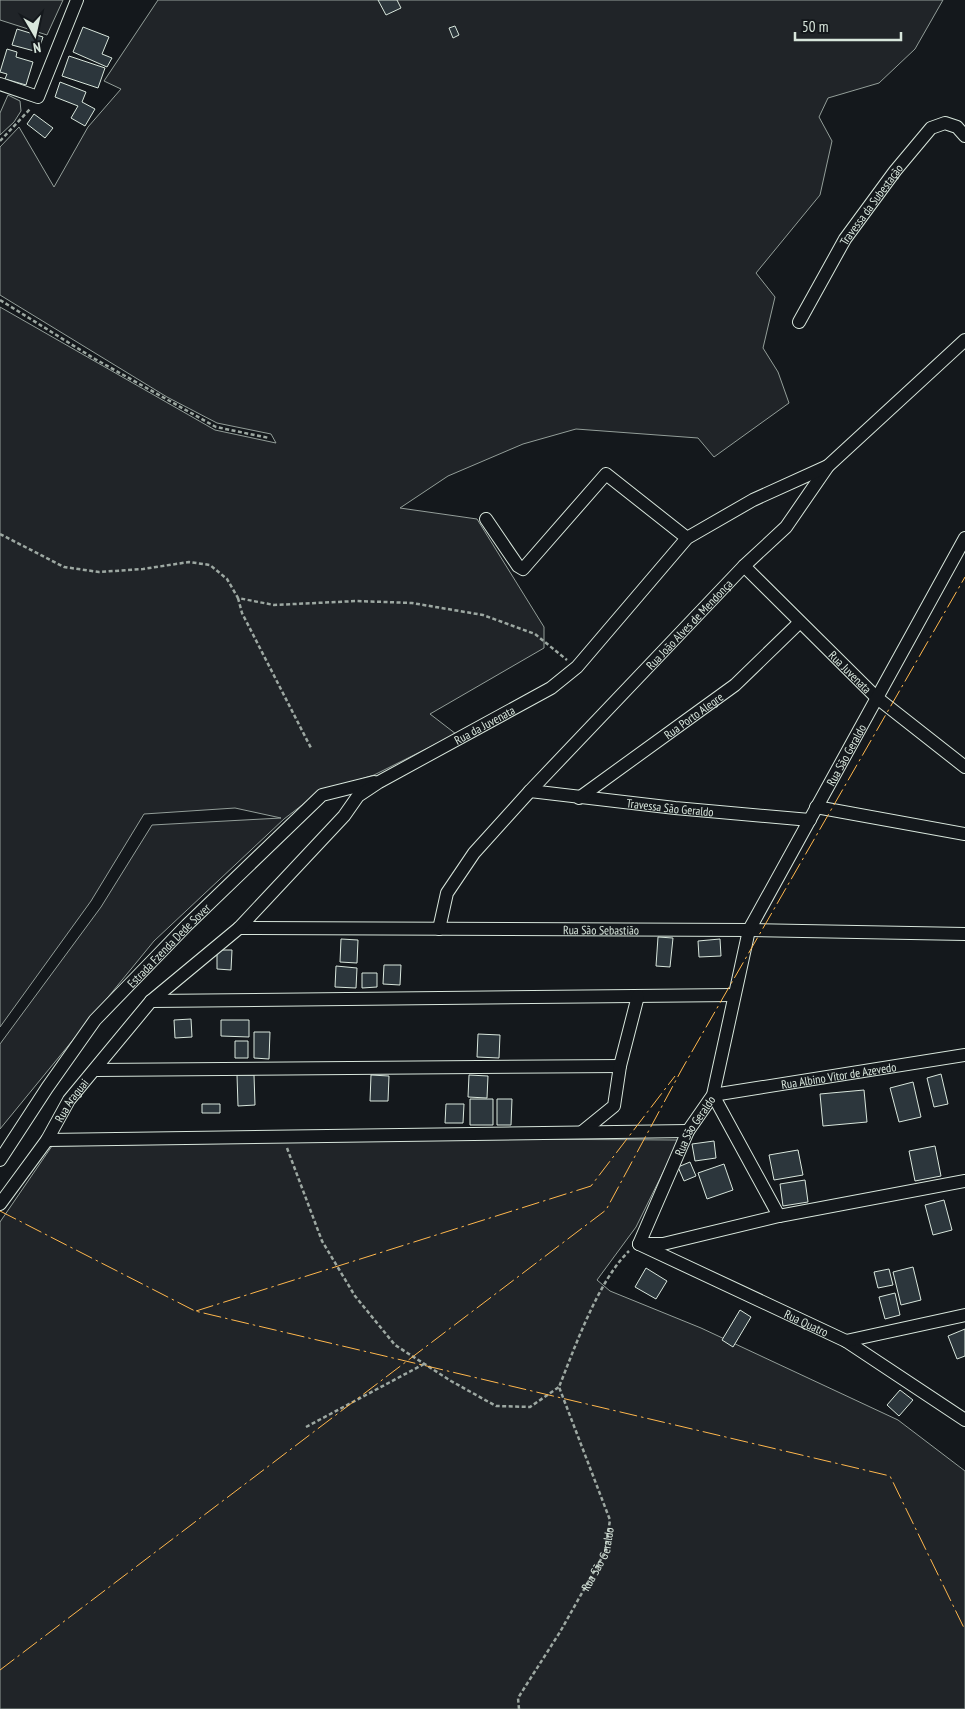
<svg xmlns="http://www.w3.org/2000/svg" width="965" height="1709" font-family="'PT Sans Narrow',sans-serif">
<rect width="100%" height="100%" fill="#14181c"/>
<path fill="#202428" stroke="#939e99" d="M0,0H63L47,35L0,20Z
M158,0H943L915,49L879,83L828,98L819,117L832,141L820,195L756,273L775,297L763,348L778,372L789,403L714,457L698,438L576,429L523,444L448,476L400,508L477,519L544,627V648L430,714L456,734L374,775L319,792L284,819L154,941L0,1129V1044L101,907L152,825L281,818L235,808L144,814L91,901L0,1027V307L215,430L276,443L271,434L217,423L167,397L0,295V147L19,127L54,187L88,127L121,89L104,81Z
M8,95L20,101L21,111L14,122L0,135V113Z
M486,1139L679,1140L636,1227L597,1280L610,1291L701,1328L898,1420L965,1471V1709H0V1222L52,1146Z"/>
<path fill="#2c363c" stroke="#d8e6dc" d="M378,0H397L401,8L386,15Z
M455,26L459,35L453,38L449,28Z
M83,27L109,37L102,54L112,58L107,67L73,52Z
M17,29L43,37L38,52L12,45Z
M7,49L17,52L16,57L33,62L26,85L5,79L7,74L0,72Z
M69,56L105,68L98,88L62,76Z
M60,82L86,92L82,102L95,109L85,126L71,118L78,106L55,97Z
M34,114L53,128L45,138L27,124Z
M658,937L673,938L670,967L656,966Z
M341,939L358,940L357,963L340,962Z
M720,939L721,956L699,957L698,941Z
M217,950H232L231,970L217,969Z
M384,965H401L400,985L383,984Z
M336,966L357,968L356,988L335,987Z
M362,973H377V987L362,988Z
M191,1019L192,1037L175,1038L174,1020Z
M221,1020H249V1037L221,1036Z
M254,1032H270L269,1059L254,1058Z
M478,1034L500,1035L499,1058L477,1057Z
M235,1041H248V1058H235Z
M941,1074L948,1104L934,1107L927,1078Z
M237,1075H254L255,1105L238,1106Z
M371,1075L389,1076L388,1101H370Z
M469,1075L488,1076L487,1098L468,1097Z
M913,1082L921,1117L899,1122L890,1088Z
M864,1090L867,1122L823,1126L820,1094Z
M470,1099H493V1125H470Z
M497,1099H512L511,1125H497Z
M202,1104H220V1113H202Z
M446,1104H464L463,1123H445Z
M714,1141L716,1158L695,1161L692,1144Z
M935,1146L941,1176L915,1181L909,1151Z
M798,1150L803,1175L774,1180L769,1155Z
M690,1162L696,1176L684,1181L678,1167Z
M724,1164L733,1190L707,1199L698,1173Z
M805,1180L808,1202L783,1206L780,1184Z
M944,1200L952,1230L933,1235L925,1205Z
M913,1267L921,1300L901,1305L893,1272Z
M646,1268L667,1281L656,1299L635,1287Z
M889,1269L893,1285L878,1288L874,1272Z
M895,1293L900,1315L885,1319L879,1297Z
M740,1310L751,1317L733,1347L722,1340Z
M965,1329V1356L957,1359L948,1336Z
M900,1390L913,1400L899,1416L887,1405Z"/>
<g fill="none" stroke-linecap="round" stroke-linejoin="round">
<g stroke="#d8e6dc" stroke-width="14">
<g id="minor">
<path d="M0,84L38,97L77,0"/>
<path id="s2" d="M799,322L845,239L895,171L931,128L945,123L957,127L965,136"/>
<path d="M486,519L518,566L523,569L606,474L687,538"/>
<path id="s3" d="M744,566L876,697L965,767"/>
<path id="s4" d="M530,791L675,808L810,820"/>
<path id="s5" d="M579,798L735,685L799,623"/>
<path d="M816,807L965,834"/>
<path id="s6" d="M239,928L749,930L965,934"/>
<path id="s7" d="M439,929L447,893L474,853L530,791L744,566L786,527L828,466L965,340"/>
<path d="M151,1001L734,995"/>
<path d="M95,1070L620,1066"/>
<path d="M582,1132L614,1106L620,1066L638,996"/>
<path d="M47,1140L688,1131"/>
<path id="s8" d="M0,1160L47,1088L95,1020L187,925L322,795L374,782"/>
<path id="s9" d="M0,1204L47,1140L69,1100L151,1001L239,928L344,816L358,796L379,782L551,688L577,667L687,538L753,500L828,466"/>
<path id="s10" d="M779,1216L713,1095L965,1055"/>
<path id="s11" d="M639,1244L688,1131L713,1095L749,930L965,538"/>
<path id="s12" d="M639,1244L846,1341L965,1420"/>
<path d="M642,1244H663L779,1216L965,1181"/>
<path d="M846,1341L965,1315"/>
</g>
</g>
<g stroke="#9da8a2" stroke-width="2.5" stroke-dasharray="4 2.5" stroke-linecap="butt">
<path d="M0,141L30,109"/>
<path d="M0,300L95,359L216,427L269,438"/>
<path d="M0,534L64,567L99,572L143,569L189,562L210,565L227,579L238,598L274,605L357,601L412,603L483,615L535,634L567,660"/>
<path d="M238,598L242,613L311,748"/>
<path d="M287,1148L322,1241L355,1296L395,1345L451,1381L496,1406L530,1407L559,1387"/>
<path d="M306,1427L424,1364"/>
<path id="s1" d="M519,1709L518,1698L560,1632L605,1552L610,1520L559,1387C575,1347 598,1281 629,1251"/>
</g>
<use href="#minor" stroke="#14181c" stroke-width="12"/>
<path stroke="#ffb74d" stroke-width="1" stroke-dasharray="18 4 2.5 4" stroke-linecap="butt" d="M0,1211L195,1311L890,1476L965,1630
M196,1311L591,1186L675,1076
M0,1670L606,1210L682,1069L965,577"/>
</g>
<g text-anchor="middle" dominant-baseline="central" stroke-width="4" stroke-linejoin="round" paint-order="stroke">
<g font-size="12" fill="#d8e6dc" stroke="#14181c">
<text stroke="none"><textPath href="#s2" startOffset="138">Travessa da Subestação</textPath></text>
<text stroke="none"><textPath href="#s7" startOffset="399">Rua João Alves de Mendonça</textPath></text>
<text stroke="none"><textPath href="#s3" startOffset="150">Rua Juvenata</textPath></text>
<text stroke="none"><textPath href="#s5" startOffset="141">Rua Porto Alegre</textPath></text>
<text stroke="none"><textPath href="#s9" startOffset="691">Rua da Juvenata</textPath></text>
<text stroke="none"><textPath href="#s11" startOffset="536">Rua São Geraldo</textPath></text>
<text stroke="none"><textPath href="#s4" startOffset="141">Travessa São Geraldo</textPath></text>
<text stroke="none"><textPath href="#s6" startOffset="362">Rua São Sebastião</textPath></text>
<text stroke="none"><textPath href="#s8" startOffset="274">Estrada Fzenda Dede Sover</textPath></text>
<text stroke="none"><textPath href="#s10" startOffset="265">Rua Albino Vitor de Azevedo</textPath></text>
<text stroke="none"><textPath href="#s9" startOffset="126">Rua Araguai</textPath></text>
<text stroke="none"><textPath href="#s11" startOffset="131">Rua São Geraldo</textPath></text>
<text stroke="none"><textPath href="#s12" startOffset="185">Rua Quatro</textPath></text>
<text stroke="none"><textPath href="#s1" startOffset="172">Rua São Geraldo</textPath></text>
</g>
</g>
<g transform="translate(35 35) rotate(171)" stroke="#14181c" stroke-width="4" paint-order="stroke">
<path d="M0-4L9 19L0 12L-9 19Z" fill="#d8e6dc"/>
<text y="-8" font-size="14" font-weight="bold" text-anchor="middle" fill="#d8e6dc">N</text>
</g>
<path d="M795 32v8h106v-8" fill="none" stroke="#d8e6dc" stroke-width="2.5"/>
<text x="802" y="32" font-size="15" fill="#d8e6dc" stroke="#14181c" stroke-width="4" paint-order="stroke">50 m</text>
</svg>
